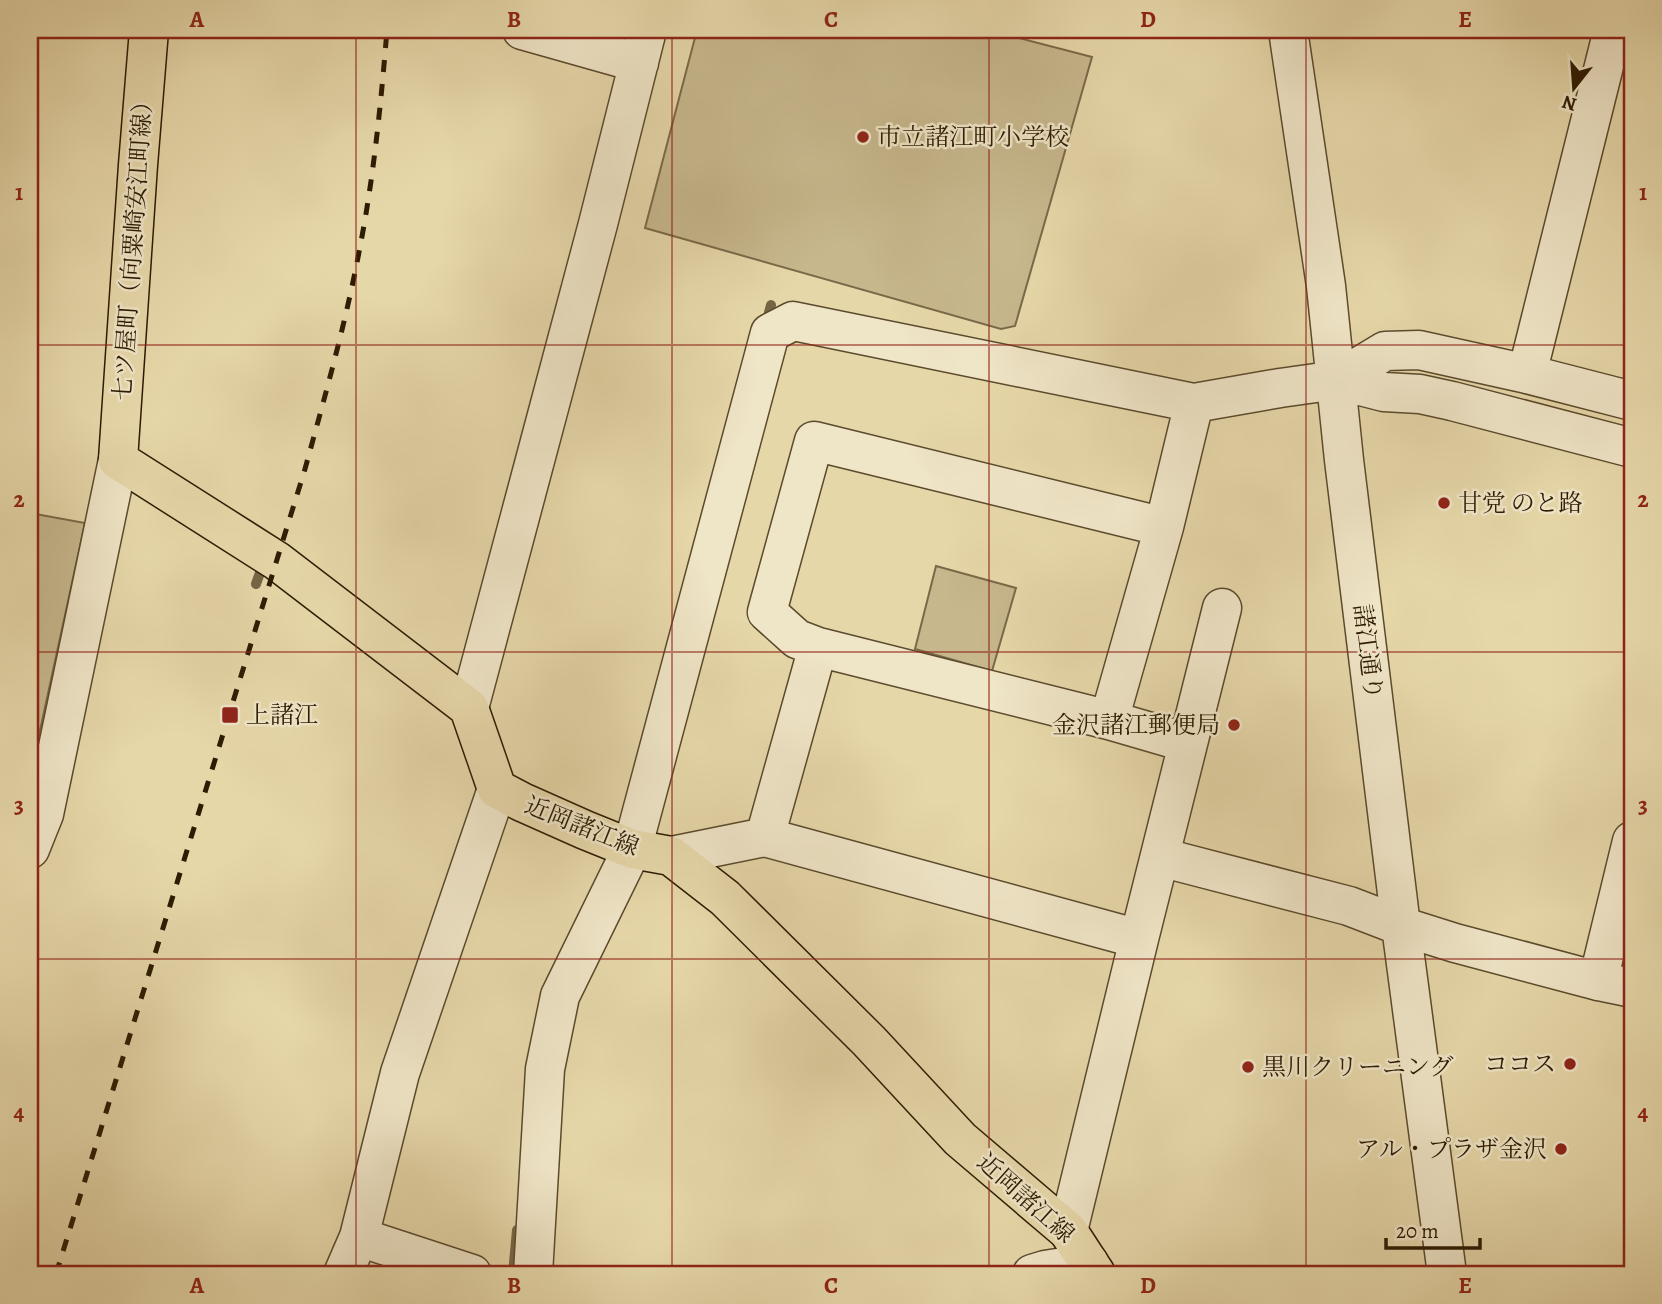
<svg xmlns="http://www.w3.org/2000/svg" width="1662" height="1304" font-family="Alegreya,'Noto Serif JP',serif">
<rect width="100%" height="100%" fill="#e6d7a9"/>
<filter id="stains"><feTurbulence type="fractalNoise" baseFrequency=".00286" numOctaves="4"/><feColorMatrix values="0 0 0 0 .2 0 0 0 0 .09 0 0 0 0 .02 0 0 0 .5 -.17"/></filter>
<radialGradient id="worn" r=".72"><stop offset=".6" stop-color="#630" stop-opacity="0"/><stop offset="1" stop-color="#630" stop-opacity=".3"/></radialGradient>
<path fill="#c7b78d" stroke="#7a6948" stroke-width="2" d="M697,30H988L1092,57L1015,326L1001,329L645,228Z
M30,513L85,523L36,749L30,747Z
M936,566L1016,588L992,671L915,649Z"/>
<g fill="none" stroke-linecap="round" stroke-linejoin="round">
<path stroke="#766544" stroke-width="10" d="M766,324L771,305
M256,584L262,567
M513,1274L517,1230"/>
<g stroke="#5b4a2c" stroke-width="41">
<path id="minor" d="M522,30L639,63
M1288,30L1326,286L1344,460L1401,926L1447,1274
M1527,374L1613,30
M1337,380L1385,351L1419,350L1527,374L1632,401
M1164,527L814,441L767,612L797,639L818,647L1109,720L1188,743
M469,708L598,224L647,30
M1109,720L1164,527L1194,403
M765,837L818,647
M30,849L44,814L118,460
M671,856L765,837L1139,939
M1160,857L1349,906L1401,926L1455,943L1598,981L1632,988
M1598,981L1632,841
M1068,1231L1139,939L1222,608
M359,1237L472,1274
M343,1274L359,1237L400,1073L497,789
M533,1274L545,1069L560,996L632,849L770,333L793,321L1194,403L1280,388L1337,380L1384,392L1420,394L1452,401L1632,448
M1032,1274L1045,1270L1089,1263"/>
</g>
<g stroke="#2d1b02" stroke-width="41">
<path id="major" d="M149,30L138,165L118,460L277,561L469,708L497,789L522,802L585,830L632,849L671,856L725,898L869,1041L960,1139L1068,1231L1096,1274"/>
</g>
<use href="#minor" stroke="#efe5c7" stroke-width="38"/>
<use href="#major" stroke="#e6d7a9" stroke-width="38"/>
<path stroke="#2d1b02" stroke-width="5" stroke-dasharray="12 12" stroke-linecap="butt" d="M56,1274L305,469C325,396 346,322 360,247C374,175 381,102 387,30"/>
</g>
<path fill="none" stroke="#8f2418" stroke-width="2" stroke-opacity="0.55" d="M356,30V1274M672,30V1274M989,30V1274M1306,30V1274M30,345H1632M30,652H1632M30,959H1632"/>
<g fill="#8f2418" stroke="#efe5c7" stroke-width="2.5">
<circle cx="863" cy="137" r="7"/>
<circle cx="1444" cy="503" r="7"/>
<rect x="221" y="706" width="18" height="18" rx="3.5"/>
<circle cx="1234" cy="725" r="7"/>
<circle cx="1570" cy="1064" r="7"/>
<circle cx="1248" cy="1067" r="7"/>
<circle cx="1561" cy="1149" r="7"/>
</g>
<g text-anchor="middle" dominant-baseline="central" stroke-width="5" stroke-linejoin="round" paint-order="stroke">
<g font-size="24" fill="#2d1b02" stroke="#efe5c7" text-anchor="start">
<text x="877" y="137">市立諸江町小学校</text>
<text x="1458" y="503">甘党 のと路</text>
<text x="246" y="715">上諸江</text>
<text x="1220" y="725" text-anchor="end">金沢諸江郵便局</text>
<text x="1556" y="1064" text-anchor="end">ココス</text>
<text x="1262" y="1067">黒川クリーニング</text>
<text x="1547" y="1149" text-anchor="end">アル・プラザ金沢</text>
</g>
<g font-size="24" fill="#2d1b02" stroke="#efe5c7">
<text transform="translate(133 245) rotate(-86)">七ツ屋町（向粟崎安江町線）</text>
<text transform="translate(1368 652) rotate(83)">諸江通り</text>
<text transform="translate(582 826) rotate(22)">近岡諸江線</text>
<text transform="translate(1026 1198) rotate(42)">近岡諸江線</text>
</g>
</g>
<rect width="1662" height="1304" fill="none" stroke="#e6d7a9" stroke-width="77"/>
<g transform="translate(1574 88) rotate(197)" stroke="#efe5c7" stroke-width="5" paint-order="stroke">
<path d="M0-5L12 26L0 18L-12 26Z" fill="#2d1b02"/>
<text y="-10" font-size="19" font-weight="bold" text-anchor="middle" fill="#2d1b02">N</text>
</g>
<path d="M1386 1238v10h94v-10" fill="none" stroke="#2d1b02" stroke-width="3.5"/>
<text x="1396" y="1238" font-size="21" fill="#2d1b02" stroke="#efe5c7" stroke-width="5" paint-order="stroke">20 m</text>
<rect x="38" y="38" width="1586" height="1228" fill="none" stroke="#8f2418" stroke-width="2.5"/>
<g font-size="23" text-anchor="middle" font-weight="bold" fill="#8f2418">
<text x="197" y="27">A</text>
<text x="514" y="27">B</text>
<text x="831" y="27">C</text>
<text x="1148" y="27">D</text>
<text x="1465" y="27">E</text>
<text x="19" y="200">1</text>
<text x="1643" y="200">1</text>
<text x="19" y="507">2</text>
<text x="1643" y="507">2</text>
<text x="19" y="813">3</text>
<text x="1643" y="813">3</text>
<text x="19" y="1120">4</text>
<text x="1643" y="1120">4</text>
<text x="197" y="1293">A</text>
<text x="514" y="1293">B</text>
<text x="831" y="1293">C</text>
<text x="1148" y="1293">D</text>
<text x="1465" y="1293">E</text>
</g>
<rect width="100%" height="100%" filter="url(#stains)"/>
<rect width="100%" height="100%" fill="url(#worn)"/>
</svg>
